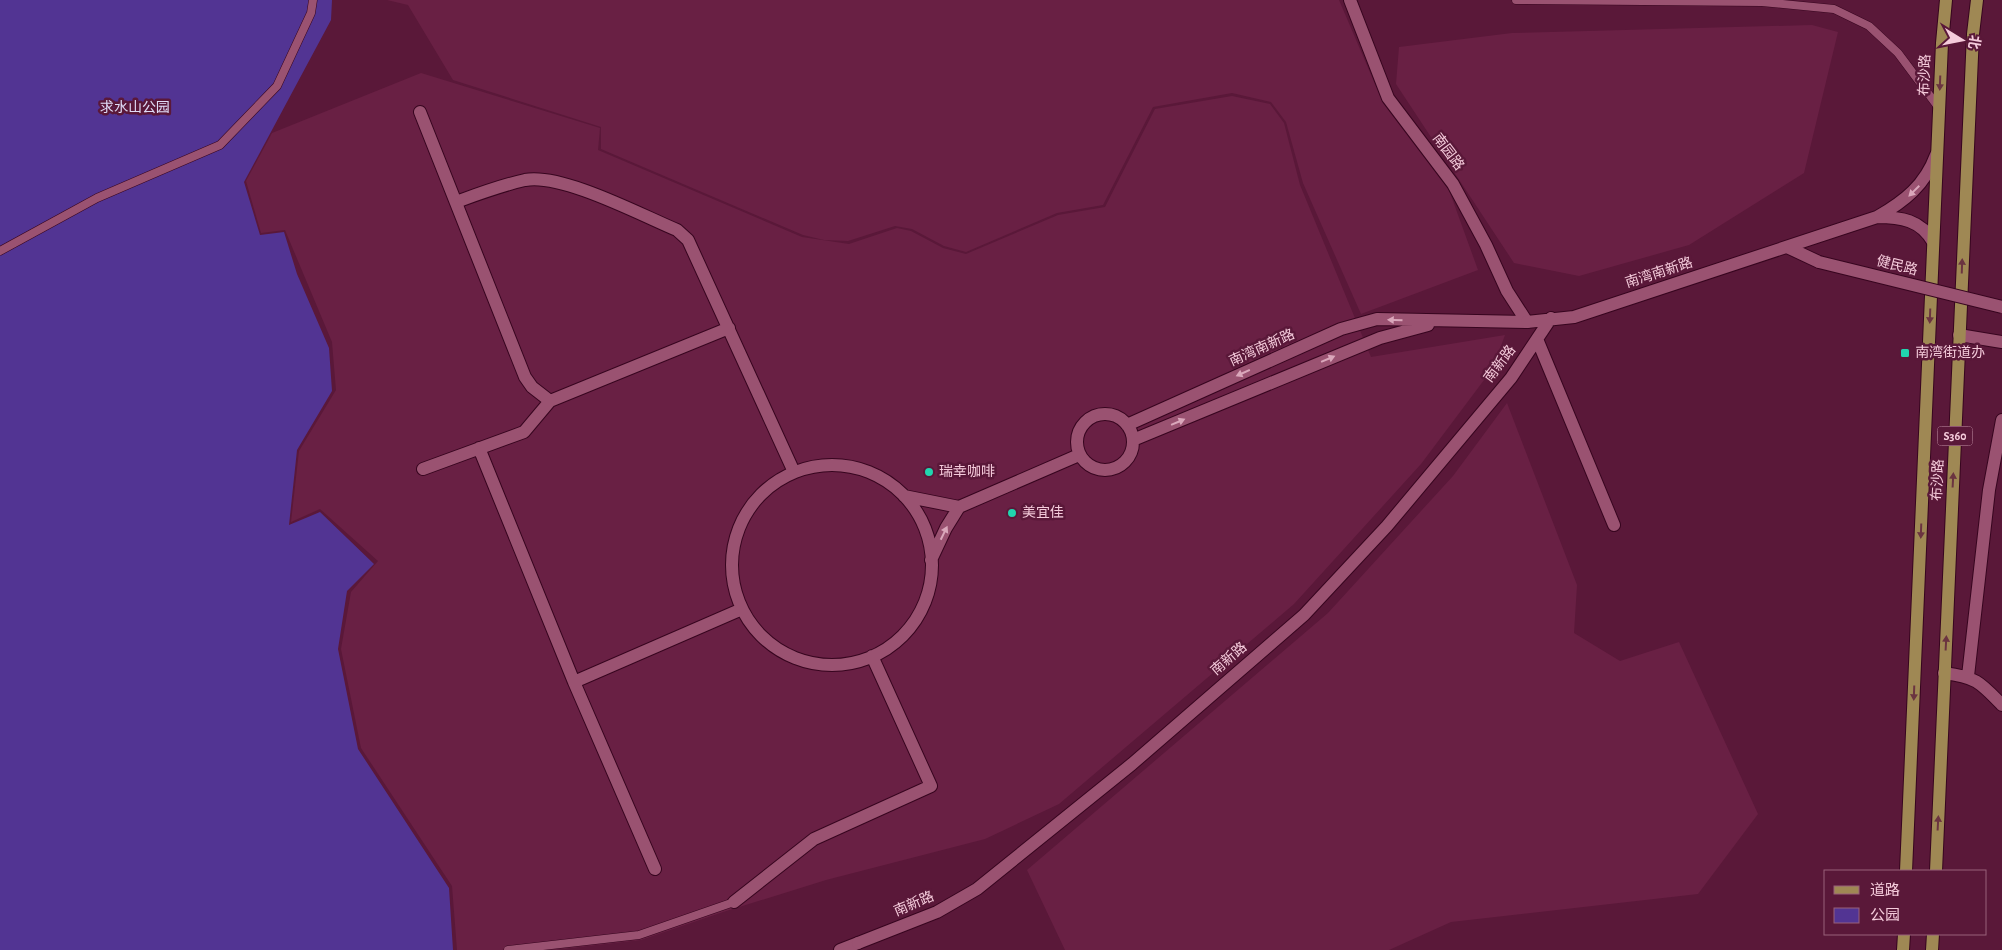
<svg xmlns="http://www.w3.org/2000/svg" width="2002" height="950" font-family="'Alegreya Sans','Noto Sans SC',sans-serif">
<rect width="100%" height="100%" fill="#5a1839"/>
<path fill="#692044" d="M387,0H1339L1383,103L1449,190L1478,270L1361,314L1303,183L1286,122L1271,102L1232,93L1153,107L1103,205L1057,213L966,252L944,246L912,229L895,226L848,241L824,240L803,235L601,149V127L453,80L408,5Z
M1812,25L1838,32L1804,173L1689,245L1579,276L1514,263L1396,84L1399,47L1512,33Z
M421,73L600,128L598,150L802,237L849,244L897,228L911,231L943,248L966,254L1058,215L1105,207L1155,109L1232,96L1270,104L1284,123L1300,185L1371,357L1505,335L1493,368L1421,464L1294,604L1059,804L985,839L826,880L723,912L641,940L553,950H457L452,886L361,748L341,649L351,592L378,561L320,509L291,522L299,451L336,390L332,342L285,230L261,233L246,181L272,133Z
M1507,403L1577,585L1574,633L1620,661L1679,642L1758,814L1698,894L1451,922L1389,950H1065L1027,870L1328,613L1453,476Z"/>
<path fill="#523493" d="M0,0H332L331,20L244,182L260,235L284,232L297,274L329,348L332,391L297,450L289,525L320,512L374,564L347,591L338,649L358,749L449,888L453,950H0Z"/>
<g fill="none" stroke-linecap="round" stroke-linejoin="round">
<g stroke="#37051f" stroke-width="9">
<path id="service" d="M1516,0L1762,2L1834,9L1869,26L1898,53L1939,108
M0,251L97,198L220,145L277,86L311,13L313,0
M508,950L639,935L734,902"/>
</g>
<g stroke="#37051f" stroke-width="14">
<path id="minor" d="M1350,0L1388,98L1453,184L1486,245L1507,291L1527,322
M420,112L525,377L532,387L550,401
M456,202C478,194 502,185 525,180C562,173 641,215 677,230L688,240L794,472
M1077 442a28 28 0 1 1 56 0a28 28 0 1 1-56 0Z
M1127,425L1341,329L1377,319L1527,322
M1133,440L1380,338L1428,325
M479,448L574,682L655,869
M732 565a100 100 0 1 1 200 0a100 100 0 1 1-200 0Z
M423,469L524,432L550,401L729,328
M904,496L959,507L1079,455
M931,560L946,528L959,507
M1944,673C1976,677 1980,682 2002,705
M1968,676L1989,490L2002,420
M574,682L742,609
M734,902L814,839L931,786L872,656
M840,950L858,943"/>
</g>
<g stroke="#37051f" stroke-width="14">
<path id="tertiary" d="M1877,217C1901,217 1921,220 1933,242
M1787,247L1819,262
M1527,322L1574,317L1877,217C1905,201 1925,185 1936,155
M1959,335L2002,342
M1537,339L1614,525
M858,943L937,912L977,889L1132,764L1304,615L1387,526L1511,378L1551,318"/>
</g>
<g stroke="#37051f" stroke-width="14">
<path id="primary" d="M1906,871L1942,43L1946,0
M1936,871L1973,34L1977,0
M1903,950L1904,934
M1932,950L1933,934"/>
</g>
<use href="#service" stroke="#9a5271" stroke-width="8"/>
<use href="#minor" stroke="#9a5271" stroke-width="12"/>
<use href="#tertiary" stroke="#9a5271" stroke-width="12"/>
<use href="#primary" stroke="#9f8854" stroke-width="12"/>
<g stroke="#37051f" stroke-width="14" stroke-linecap="butt">
<path id="tertiary-bridge" d="M1819,262L2002,307"/>
</g>
<use href="#tertiary-bridge" stroke="#9a5271" stroke-width="12"/>
</g>
<defs><path id="oneway-solid" d="M-6-.8H1V-3.2L6.5 0L1 3.2V.8H-6Z" transform="scale(1.25)"/></defs>
<g fill="#6b3440">
<use href="#oneway-solid" transform="translate(1940 83) rotate(92)"/>
<use href="#oneway-solid" transform="translate(1962 266) rotate(-88)"/>
<use href="#oneway-solid" transform="translate(1930 316) rotate(92)"/>
<use href="#oneway-solid" transform="translate(1953 480) rotate(-87)"/>
<use href="#oneway-solid" transform="translate(1921 531) rotate(92)"/>
<use href="#oneway-solid" transform="translate(1946 643) rotate(-87)"/>
<use href="#oneway-solid" transform="translate(1914 693) rotate(92)"/>
<use href="#oneway-solid" transform="translate(1938 823) rotate(-87)"/>
</g>
<g fill="#daa7bb">
<use href="#oneway-solid" transform="translate(1914 191) rotate(135)"/>
<use href="#oneway-solid" transform="translate(1395 320) rotate(-178)"/>
<use href="#oneway-solid" transform="translate(1328 359) rotate(-23)"/>
<use href="#oneway-solid" transform="translate(1243 373) rotate(156)"/>
<use href="#oneway-solid" transform="translate(1178 422) rotate(-23)"/>
<use href="#oneway-solid" transform="translate(944 533) rotate(-64)"/>
</g>
<g fill="#21d5af" stroke="#5a1839" stroke-width="2">
<rect x="1900" y="348" width="10" height="10" rx="2.5"/>
<circle cx="929" cy="472" r="5"/>
<circle cx="1012" cy="513" r="5"/>
</g>
<g text-anchor="middle" dominant-baseline="central" stroke-width="5" stroke-linejoin="round" paint-order="stroke">
<rect fill="#5a1839" stroke="#c695aa" stroke-width="1" x="1937.5" y="426.5" width="35" height="19" rx="4"/>
<g font-size="12" font-weight="bold" fill="#f5cbdb">
<text x="1955" y="436">S360</text>
</g>
<g font-size="14" fill="#f5cbdb" stroke="#5a1839">
<text transform="translate(1925 75) rotate(-88)">布沙路</text>
<text transform="translate(1448 152) rotate(53)">南园路</text>
<text transform="translate(1897 266) rotate(14)">健民路</text>
<text transform="translate(1659 273) rotate(-18)">南湾南新路</text>
<text transform="translate(1262 348) rotate(-24)">南湾南新路</text>
<text transform="translate(1500 364) rotate(-53)">南新路</text>
<text transform="translate(1938 480) rotate(-87)">布沙路</text>
<text transform="translate(1229 659) rotate(-41)">南新路</text>
<text transform="translate(914 904) rotate(-23)">南新路</text>
</g>
<g font-size="14" fill="#e0dcf7" stroke="#5a1839">
<text x="135" y="108">求水山公园</text>
</g>
<g font-size="14" fill="#f5cbdb" stroke="#5a1839" text-anchor="start">
<text x="1915" y="353">南湾街道办</text>
<text x="939" y="472">瑞幸咖啡</text>
<text x="1022" y="513">美宜佳</text>
</g>
</g>
<rect x="1824" y="870" width="162" height="65" fill="#5a1839" stroke="#98607a"/>
<rect x="1834" y="886" width="25" height="8" fill="#9f8854" stroke="#98607a"/>
<text x="1870" y="895" font-size="15" fill="#f5cbdb">道路</text>
<rect x="1834" y="908" width="25" height="15" fill="#523493" stroke="#98607a"/>
<text x="1870" y="920" font-size="15" fill="#f5cbdb">公园</text>
<g transform="translate(1962 40) rotate(100)" stroke="#5a1839" stroke-width="4" paint-order="stroke">
<path d="M0-4L9 19L0 12L-9 19Z" fill="#f5cbdb"/>
<text y="-8" font-size="14" font-weight="bold" text-anchor="middle" fill="#f5cbdb">北</text>
</g>
</svg>
